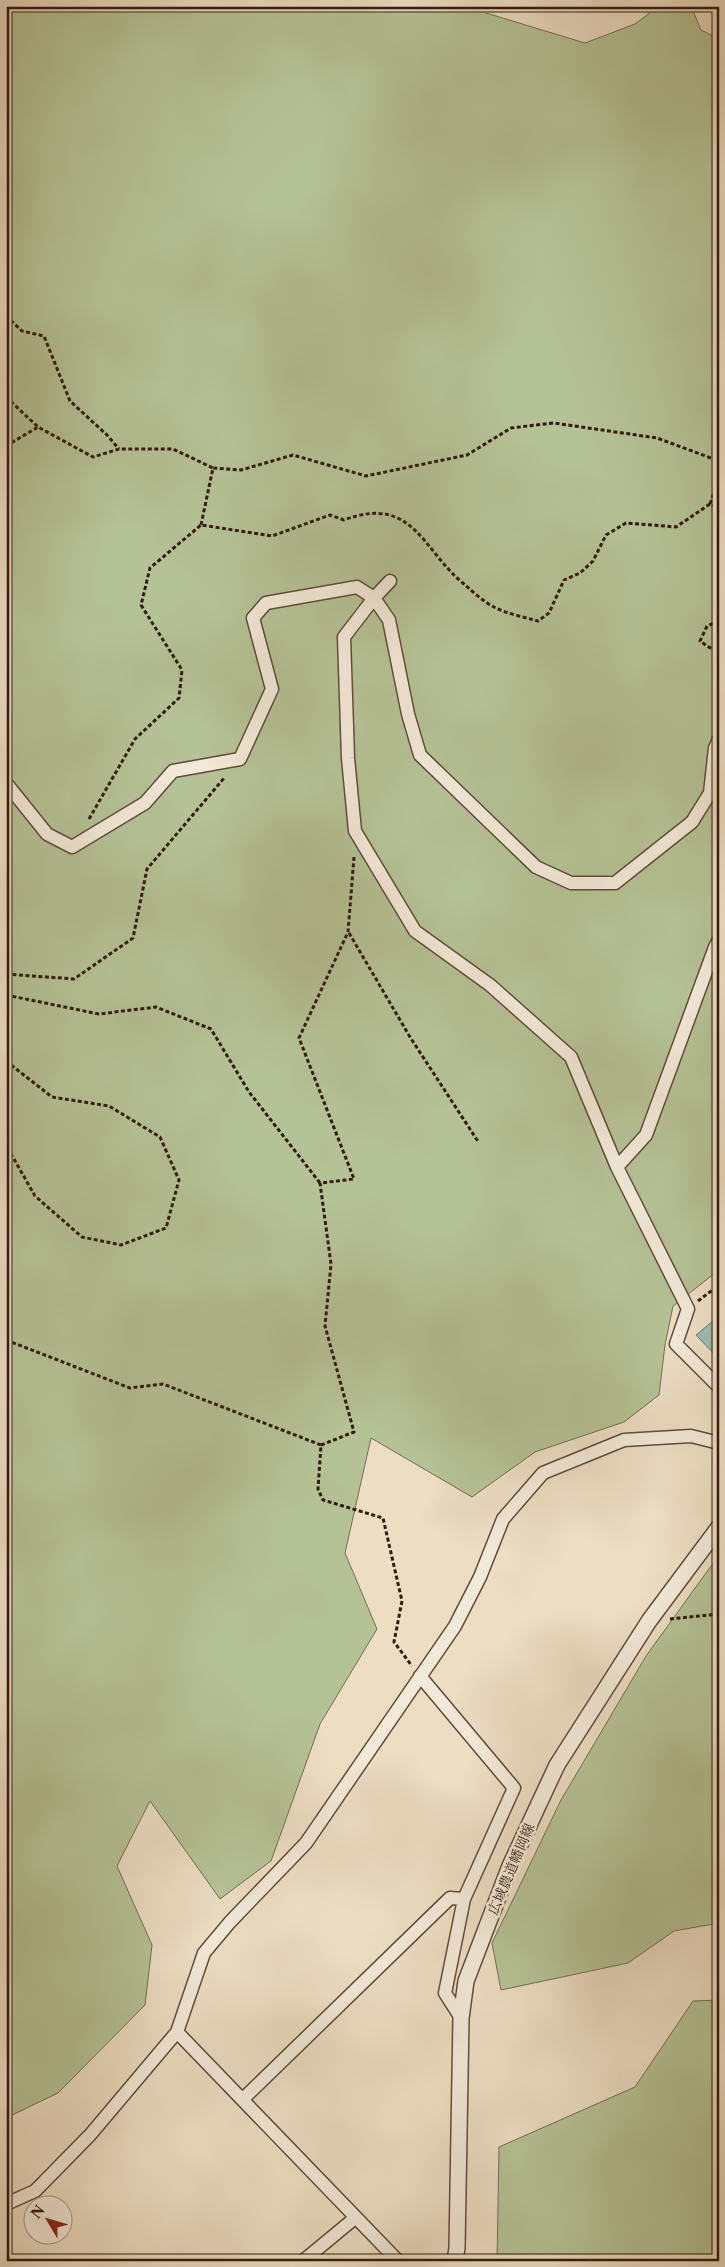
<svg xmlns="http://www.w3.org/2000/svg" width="725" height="2267" font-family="'Libre Caslon Text','Noto Serif JP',serif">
<rect width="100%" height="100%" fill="#ecddc3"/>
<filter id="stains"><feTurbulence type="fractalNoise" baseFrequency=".004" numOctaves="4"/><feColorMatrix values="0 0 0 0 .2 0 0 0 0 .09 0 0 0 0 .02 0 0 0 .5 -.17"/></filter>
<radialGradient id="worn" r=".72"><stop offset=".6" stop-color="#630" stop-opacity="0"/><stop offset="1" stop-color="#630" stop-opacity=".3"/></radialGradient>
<path fill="#b5c296" stroke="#736e52" d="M6,6H463L585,43L635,24L659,6H691L701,30L719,39V1270L673,1306L665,1345L659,1395L624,1422L535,1452L472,1497L371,1438L345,1553L377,1629L320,1724L271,1861L220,1899L150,1801L117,1866L152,1945L145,2005L58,2093L6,2118Z
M719,1555V1923L674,1931L628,1963L501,1990L492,1943L561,1800L646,1656Z
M719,2000V2261H497L499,2147L635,2087L693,2001Z"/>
<path fill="#99bcb3" stroke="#6f7c71" d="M719,1316V1359L696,1335Z"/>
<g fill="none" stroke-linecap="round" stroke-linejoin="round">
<g stroke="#604c3c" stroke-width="15">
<path id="minor" d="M390,581L374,598L344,637L348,758L355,831L415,931L490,985L571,1057L617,1167L688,1309L676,1344L719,1387
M6,783L47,834L72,847L145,803L173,771L240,759L272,689L253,618L266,603L357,587L374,598L389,620L408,714L420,755L536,867L571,883H615L692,822L710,793L715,748L719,739
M617,1167L646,1135L715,947L719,940
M420,1676L514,1788L464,1899L445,1993L461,2018
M177,2032L398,2261
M243,2099L450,1898L464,1899
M6,2204L35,2191L90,2135L177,2032L204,1953L230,1922L306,1843L455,1626L480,1577L503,1519L543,1473L624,1440L691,1436L719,1443
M303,2261L355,2218"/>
</g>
<g stroke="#604c3c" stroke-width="18">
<path id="tertiary" d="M455,2261L457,2248L461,2018L466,1981L510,1866L557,1765L649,1621L719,1527"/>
</g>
<path stroke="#311b0f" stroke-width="3" stroke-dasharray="4 2.5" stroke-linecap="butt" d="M6,316L22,331L44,336L70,401L107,435L119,449
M6,397L38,427L93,457L119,449H173L213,468
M6,446L38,427
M710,504L719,478
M201,525L213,468L241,470L293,455L366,476L467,455L511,428L554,423L657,438L719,461
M719,621L707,626L700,641L719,654
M89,819L135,739L179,698L182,670L141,605L150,568L201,525L272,536L330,515L344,520C413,494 422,550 464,584C473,592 484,602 494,607C507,614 524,617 538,621L549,613L564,580L580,573L593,561L606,535L626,523L676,527L710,504L719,508
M354,857L348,932L299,1038L354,1179L320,1183L331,1264L325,1326L354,1432L321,1445L318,1489L323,1500L383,1518L402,1601L394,1642L412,1666
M349,933L410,1037L479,1143
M6,974L74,979L133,938L147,869L225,777
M6,995L99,1014L156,1007L211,1029L249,1092L320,1183
M6,1061L52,1097L109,1106L160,1137L179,1180L166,1228L121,1245L82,1237L35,1196L6,1145
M698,1301L719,1285
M6,1340L130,1388L163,1384L321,1445
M670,1619L719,1614"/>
<use href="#minor" stroke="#f3e9d8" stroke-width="12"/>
<use href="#tertiary" stroke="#f3e9d8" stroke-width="15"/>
</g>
<g text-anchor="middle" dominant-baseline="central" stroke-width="5" stroke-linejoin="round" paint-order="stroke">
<g font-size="14" fill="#311b0f" stroke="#f3e9d8">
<text transform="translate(511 1869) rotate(-67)">広域農道幡岡線</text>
</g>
</g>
<rect width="725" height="2267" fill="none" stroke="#ecddc3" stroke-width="25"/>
<rect x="8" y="8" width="710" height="2252" fill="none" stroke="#311b0f" stroke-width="2.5"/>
<rect x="12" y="12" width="700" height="2242" fill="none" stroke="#311b0f"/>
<g transform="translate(48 2220) rotate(308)"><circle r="24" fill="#f3e9d8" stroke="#a59788"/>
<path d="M0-4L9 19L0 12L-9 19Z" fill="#8f2418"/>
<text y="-8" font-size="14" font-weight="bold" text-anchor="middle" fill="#311b0f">N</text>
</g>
<rect width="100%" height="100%" filter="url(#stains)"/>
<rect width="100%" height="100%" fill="url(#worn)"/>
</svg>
